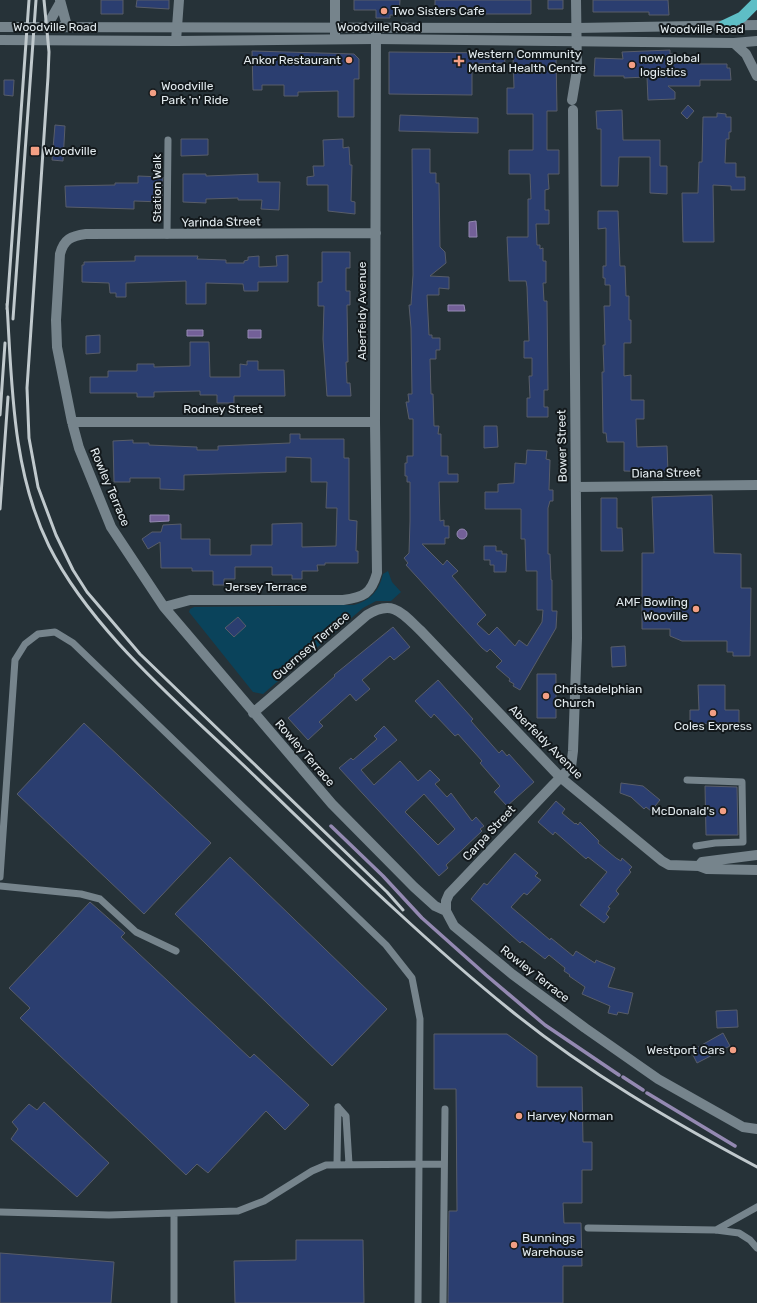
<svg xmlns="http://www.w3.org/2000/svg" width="757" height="1303" font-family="Rubik,sans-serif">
<rect width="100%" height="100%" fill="#263238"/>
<path fill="#0a435b" d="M388,571L392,582L401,592L391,601H376L363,608L263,694L253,692L189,612L190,609L194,607L354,605C371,600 379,591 383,574Z"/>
<path fill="#736098" stroke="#9489b2" d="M476,221L477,237H469V222Z
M448,305H464L465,311H448Z
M187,330H203V336H187Z
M248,330H261V338H248Z
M150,515H169V521L150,522Z
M457 534a5 5 0 1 1 10 0a5 5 0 1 1-10 0Z"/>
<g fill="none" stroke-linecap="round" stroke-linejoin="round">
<path stroke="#9489b2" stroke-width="3.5" d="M331,826L383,876L422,918L486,975L545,1025L619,1075
M623,1077L643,1090
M647,1093L735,1146"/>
</g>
<path fill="#2b3e70" stroke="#585d69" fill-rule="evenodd" d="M101,0H123V14H101Z
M137,0H169V9L136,7Z
M354,0H400L399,15H390V18H376V10H354Z
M435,0H531V14H475V11H435Z
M548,0H563V9H548Z
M593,0H668L669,15H649V12H593Z
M670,50V54H674V56H699V64H727V68H730L731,80H700V86H668L675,92V99L648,100L647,77L624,78V76H594L595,58L623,59L622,52Z
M252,51L354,54L359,59V79H354V117H338V91L298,92V96H284V85H262V90H253Z
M389,52L504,53L505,63L472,64V95L389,94Z
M556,55L557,111H547V150H559V174H548L549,189L545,190V210H549V224H536L537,245H540V249L543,248V261H546V283H543L544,301H547L548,390H544V407H548V417H527V398H530L529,376H532V358H524V341H529L527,287L526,281H509L507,237H528V199H531L530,174H509V150H533V114H507V88H514L513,56Z
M4,80H14L13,96L4,95Z
M688,105L694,111L687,119L681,113Z
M622,110L623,140H660V166H667V194L650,193V157H619L618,186H601V129H597L596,111Z
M717,113L726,114V117H731V132H729V139H726L725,163H736V177H745V190H731V186L713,185L714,242H683L682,193H698L699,162H702L703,117H717Z
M400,115L478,118V133L399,131Z
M55,125L65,126L63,161L52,160Z
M181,139H208V155L181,156Z
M343,139V148L349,147L350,165H352L351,201L355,202V214L328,211V185H307V177L314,176L313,166H324L323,140Z
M412,149H430V173H436V183H439L440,247L445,252L446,263L430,276L449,277V289L439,288V295H427L429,335H432V338H440V350H436V359H430L431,394H433L434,426H439L438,434H441V456H448V474H458V482H439L440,521L444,520V526H449V538H445V544H422L443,565L447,560L458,571L452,576L486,615L477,624L489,635L497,627L515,646L519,640L527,646L542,622L543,610H537V571H526L525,539H521V509H485V492H498V484L514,483L515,463L526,464L527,450L547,451L546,459L550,460L549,490H553V501H550L548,508V554H550L551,580H552V611H557L556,628L520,690L513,686L514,684L509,681L510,679L496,667L502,661L490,649L487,652L482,648L406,565L408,563L404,558L409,553L410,521V482H407V476H405V463H407V456H413V419H409L406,402H409L408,394H412L411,328L409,305H411L413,275Z
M183,174H206V176L258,174V182H280L279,210L261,209L262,200H238V198L206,199V203L183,202Z
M138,176L163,177L162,202L134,201V209L66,207L65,186L115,185V183H138Z
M598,211H618L620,266H625L626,296H629V320H631V343H624V376L631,375V400H644V419H636L637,447L667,446L668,472L624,471V442H607L606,433H603L602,372H604L603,345H605L604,306H610V285H605V278H603V266H606V228L598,229Z
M322,252H350V268H346V291H350V305H347L348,362H346L347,383H350L351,396H327L323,339L324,306H318V282H322Z
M288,255V282H258V291H244L243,284L206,283V304H186V281L126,283V297H116V293H110L109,283L82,282V265H84V262L135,261V256H198L197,259L226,260V263H244V261L248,260V257L259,256V267L277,266L276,256Z
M100,335V353L86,354V336Z
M190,342H209L210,377H240V364L247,365V361H258V370H284L285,396H234V403H217V395H200V391L154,392V397H137V393H90V377H108V371H137V364H154V367L190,366Z
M484,426H497L498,447L484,448Z
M290,434H300V439H344V458H349V520L357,521L356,551H358V563H325V565H317L318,571H302V579H292V575H272V567H235V579H224V585H213V571H192V568H161L160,542L148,549L142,539L152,532H161L163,525L181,524V539H210V555H251V545H272V524L302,523V547L336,546L337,508H326L327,482H311V458L286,457V472L184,475V490L160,489V478H130V482H114L113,441L133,440V443H149V445L197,447V450H218V446L290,443Z
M712,495L714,553L741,554V588H751L750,656H733V652H727V641H682L670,636V629H642V553H654L652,497Z
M601,498H617V528H622L623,551H601Z
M484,546H496V551H502V554H507L506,572H494V565H490V560H484Z
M238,617L246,626L234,637L225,628Z
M393,627L410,647L394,660L390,656L362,680L370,689L356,701L350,694L319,722L323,726L308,740L288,718L335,676L334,675Z
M625,646L626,666L612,667L611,647Z
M537,674H556V718H537Z
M438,680L473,719L471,721L499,753L502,750L507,756L509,754L534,782L507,806L494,792L500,786L480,763L482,761L458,734L455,736L434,714L431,718L415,701Z
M698,685H725V710H739V723L690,724V710H699Z
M84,723L211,843L144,914L17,794Z
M384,726L397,740L361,770L374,785L400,761L418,781L430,770L440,780L435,784L447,797L451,793L472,821L476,817L484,826L480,829L482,831L446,865L448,868L439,876L339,768L351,758L353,760L377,739L374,736ZM424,794L455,829L438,845L405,812Z
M621,783L643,786L660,800L651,811L646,807L644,809L631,797L620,793Z
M705,786L737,787L738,835H706Z
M556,801L565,809L562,813L575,824L576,823L578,825L580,822L599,841L598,843L616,858L621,861L622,858L632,867L629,870L631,872L618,888L616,891L619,894L608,907L610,908L606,914L609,917L604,923L580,905L607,872L588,857L586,859L555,832L553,835L538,822Z
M515,853L538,873L535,876L541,880L527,895L524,893L511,907L550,940L551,938L573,956L576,951L595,963L596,960L615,968L608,987L633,993L628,1014L618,1012L617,1015L608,1013L610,1006L582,994L585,987L569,976L570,975L564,971L565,968L549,955L545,959L522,941L520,943L471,899L484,883L487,885Z
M230,857L387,1009L332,1066L175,914Z
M90,902L125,933L121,937L250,1058L254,1054L309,1105L285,1130L266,1111L208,1173L197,1164L186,1175L20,1018L30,1008L9,988Z
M737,1010L738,1027L717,1028L716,1011Z
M723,1033L730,1046L697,1063L691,1051Z
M434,1034H507L537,1056V1087H582L583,1142H592V1170H582V1203H563L564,1223H581L582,1266H563V1303H448L449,1211H457L456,1089H434Z
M44,1102L109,1163L77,1197L11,1139L18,1129L12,1122L29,1104L37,1110Z
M296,1240H363L364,1303H235L234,1261L296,1260Z
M0,1253L114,1262L111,1303H0Z"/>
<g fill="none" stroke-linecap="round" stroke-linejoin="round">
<path stroke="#76848c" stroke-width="7" d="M167,235L168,140
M687,780L742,782L743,842L715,843L696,846
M0,877L15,660L25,644L38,634L55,632L73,643L386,945L412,978L420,1019L418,1303
M0,886L81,894L100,899L136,932L176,951
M338,1107L346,1116L349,1164
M337,1164L338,1107
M0,1212L109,1215L238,1211L264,1201L312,1171L326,1165L443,1164
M174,1213V1303
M588,1228L716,1230L739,1233L750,1240L757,1248
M716,1230L757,1207
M443,1303L445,1109"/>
<path stroke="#76848c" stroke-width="10" d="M60,0L67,26
M335,0V39
M47,26L60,3
M176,41L179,0
M572,100L577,70L576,0
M376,233L86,234C71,236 64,239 60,254L56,320L57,347L72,422L79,448L111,527L164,607L332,804L414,887L435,906L446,911L454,926L512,974L585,1028L658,1079L743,1127L757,1129
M72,422H375
M576,487L757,485
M164,607L190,600H343C364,597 371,594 377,573L375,422L376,27
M253,713L367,615C393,599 402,613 421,631L560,777L662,861L669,865L699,866L707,869L757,870
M699,866L702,862L757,855
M446,911V901L449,894L554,784L571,767L573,751L577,638L573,110"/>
<path stroke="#76848c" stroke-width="10" d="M0,27L576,28L757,25
M0,40L176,41L375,39L734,43L757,41
M734,43L746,54L757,76"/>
<path stroke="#5ebec6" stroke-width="11" d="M723,26L742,17L757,2"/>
<path stroke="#c0c9cd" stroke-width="3" d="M44,0L49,52L48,77L27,388L29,438L38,487L56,535L73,570L87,592L140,654L387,892L403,910
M7,304C12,385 12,471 49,546C90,628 173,698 239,761C327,845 414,932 509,1009C585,1071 671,1121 757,1167
M7,309L29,0
M13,319L36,0
M0,415L5,343
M0,509L8,397"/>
</g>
<g fill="#f39f84" stroke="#13191c" stroke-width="1.5">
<circle cx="384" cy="11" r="4"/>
<circle cx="349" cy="60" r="4"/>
<path d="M457 55h4v4h4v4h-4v4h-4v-4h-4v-4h4z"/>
<circle cx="632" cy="65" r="4"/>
<circle cx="153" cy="93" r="4"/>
<rect x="30" y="146" width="10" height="10" rx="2"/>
<circle cx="696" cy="609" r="4"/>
<circle cx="546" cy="696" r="4"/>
<circle cx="713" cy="713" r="4"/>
<circle cx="723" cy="811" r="4"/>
<circle cx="733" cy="1050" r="4"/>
<circle cx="519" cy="1116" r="4"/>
<circle cx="514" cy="1245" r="4"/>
</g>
<g text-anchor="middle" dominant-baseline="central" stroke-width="4" stroke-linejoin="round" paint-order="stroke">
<g font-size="12" fill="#e2eaee" stroke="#13191c" text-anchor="start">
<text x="392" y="11">Two Sisters Cafe</text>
<text x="468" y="54">Western Community<tspan x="468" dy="14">Mental Health Centre</tspan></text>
<text x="640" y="58">now global<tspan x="640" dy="14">logistics</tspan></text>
<text x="341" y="60" text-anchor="end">Ankor Restaurant</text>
<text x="161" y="86">Woodville<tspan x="161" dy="14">Park 'n' Ride</tspan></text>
<text x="44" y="151">Woodville</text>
<text x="688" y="602" text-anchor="end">AMF Bowling<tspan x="688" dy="14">Wooville</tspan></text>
<text x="554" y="689">Christadelphian<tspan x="554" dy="14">Church</tspan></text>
<text x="713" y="726" text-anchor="middle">Coles Express</text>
<text x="715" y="811" text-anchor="end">McDonald's</text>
<text x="725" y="1050" text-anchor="end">Westport Cars</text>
<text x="527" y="1116">Harvey Norman</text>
<text x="522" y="1238">Bunnings<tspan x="522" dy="14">Warehouse</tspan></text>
</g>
<g font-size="12" fill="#e2eaee" stroke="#13191c">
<text x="55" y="27">Woodville Road</text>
<text x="379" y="27">Woodville Road</text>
<text x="702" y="29">Woodville Road</text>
<text transform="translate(157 188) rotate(-90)">Station Walk</text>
<text transform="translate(221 222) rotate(-1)">Yarinda Street</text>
<text transform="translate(362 311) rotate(-90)">Aberfeldy Avenue</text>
<text x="223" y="409">Rodney Street</text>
<text transform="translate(562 446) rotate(-91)">Bower Street</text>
<text transform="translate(666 473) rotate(-1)">Diana Street</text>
<text transform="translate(110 487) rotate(67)">Rowley Terrace</text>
<text x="266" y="587">Jersey Terrace</text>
<text transform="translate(311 646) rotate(-41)">Guernsey Terrace</text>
<text transform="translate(546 742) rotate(45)">Aberfeldy Avenue</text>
<text transform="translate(305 753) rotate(49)">Rowley Terrace</text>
<text transform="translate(489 833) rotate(-47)">Carpa Street</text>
<text transform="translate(535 974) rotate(38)">Rowley Terrace</text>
</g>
</g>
</svg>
